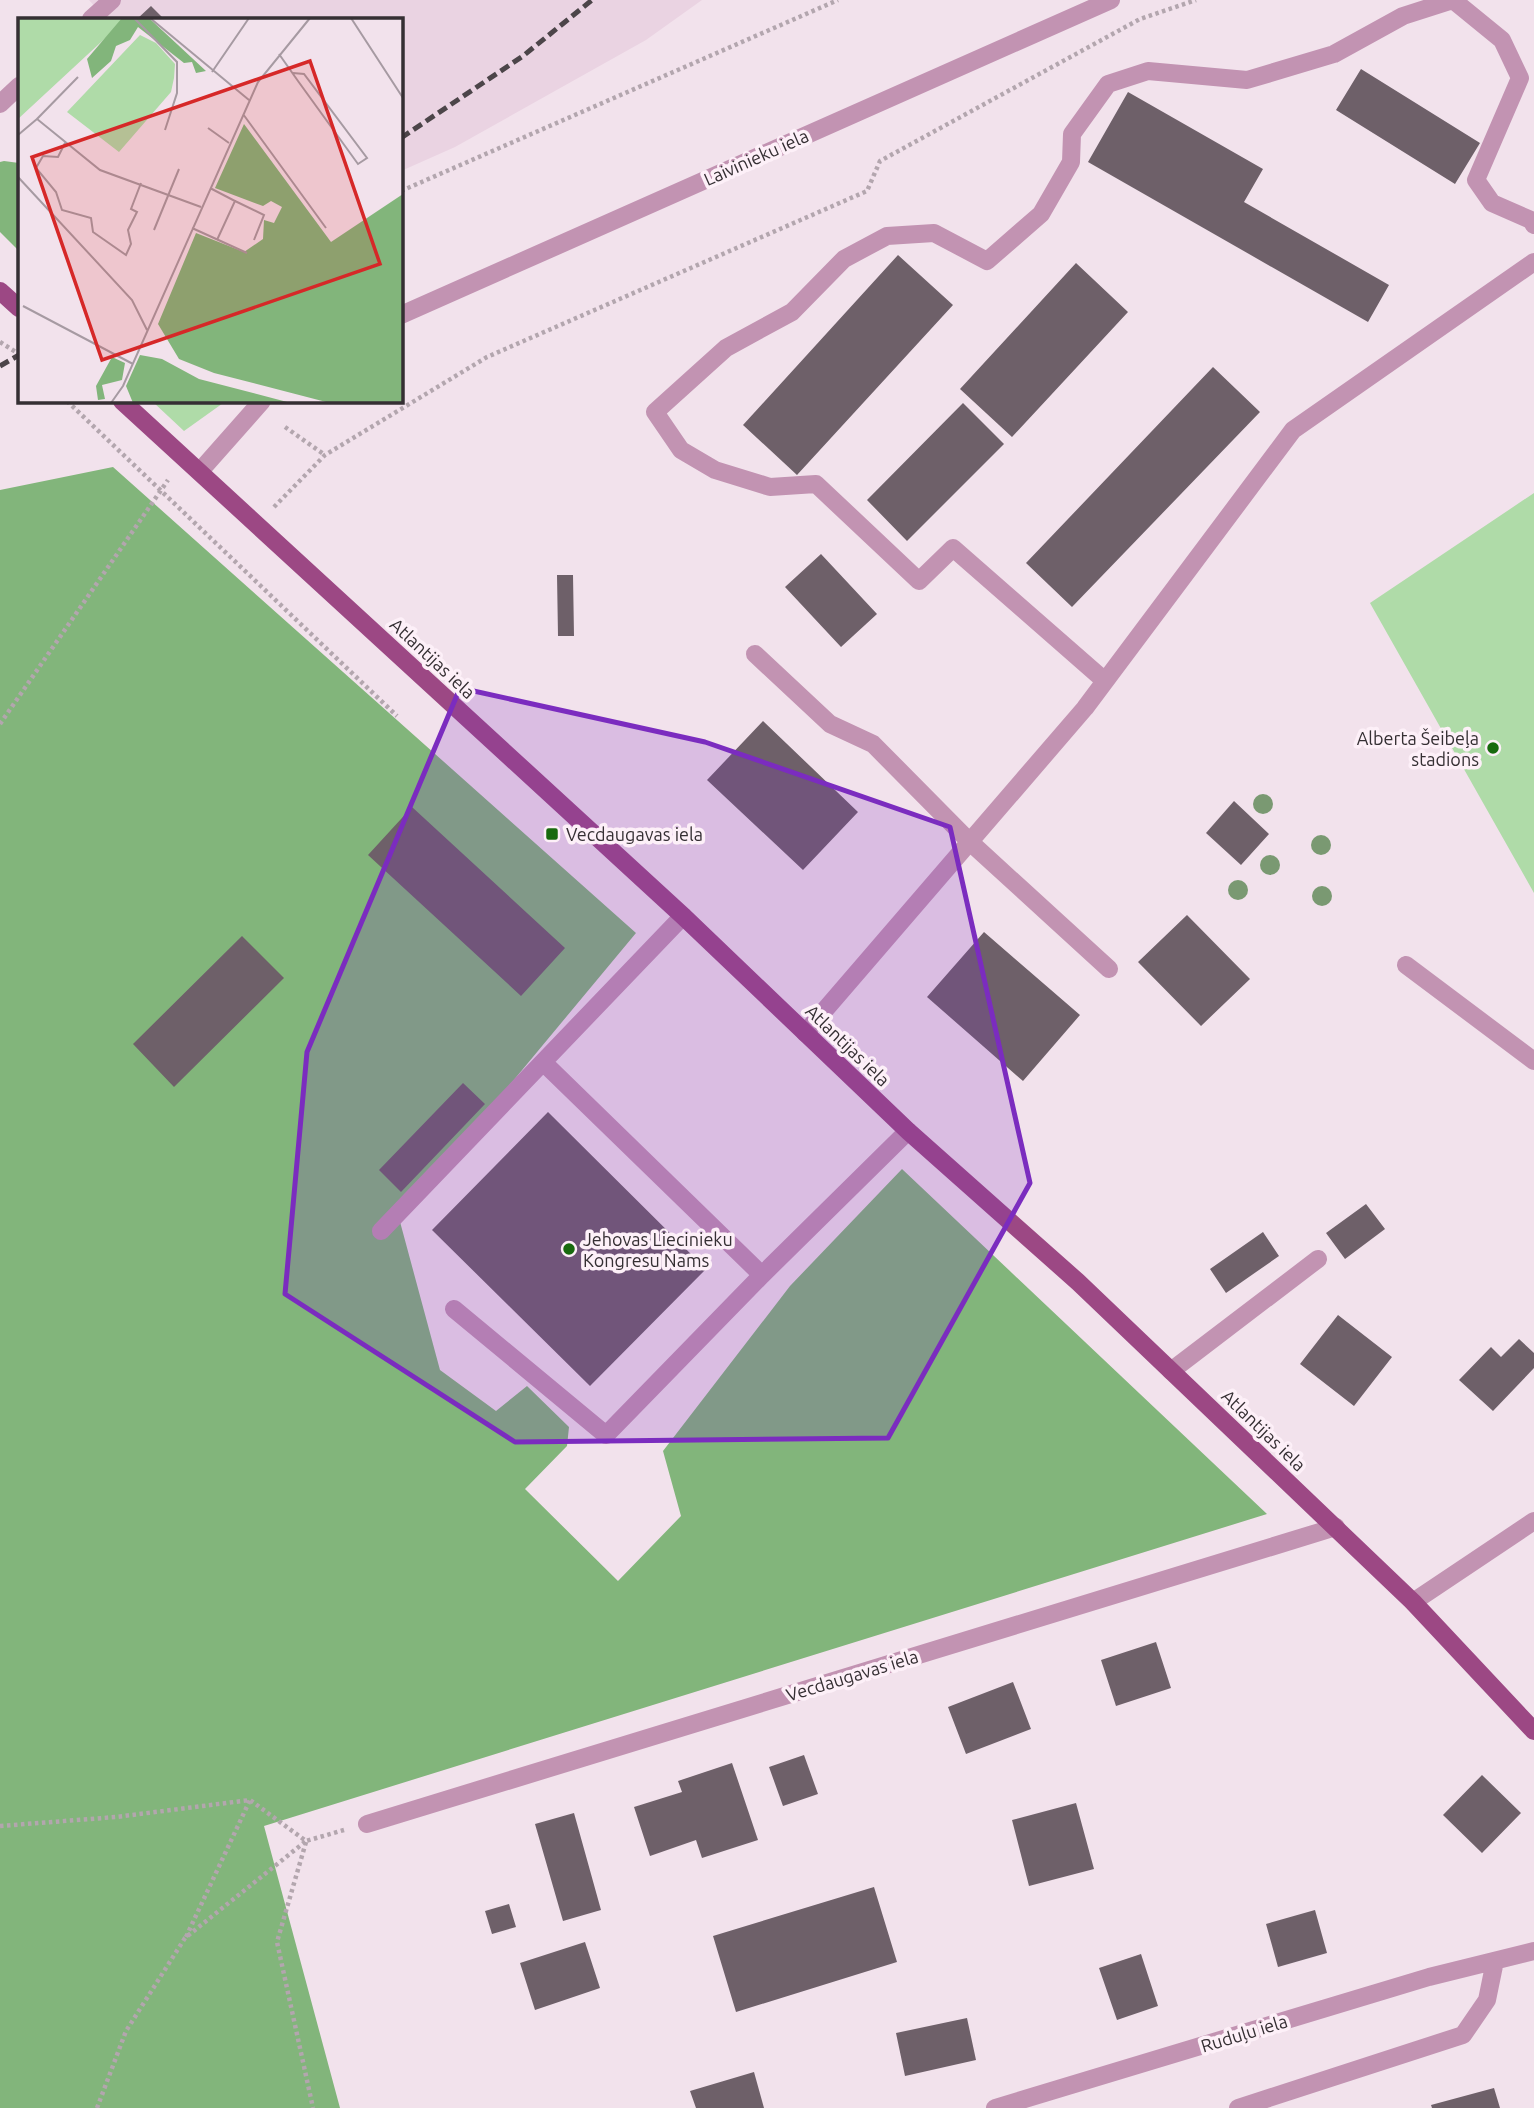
<svg xmlns="http://www.w3.org/2000/svg" width="1534" height="2108" font-family="Ubuntu,sans-serif">
<rect width="100%" height="100%" fill="#f2e2ec"/>
<path fill="#ead3e2" d="M89,0H702L646,40L455,147L401,171V19H106Z"/>
<path fill="#afdba8" d="M167,401H226L184,431L153,402Z
M1534,493V893L1370,603Z"/>
<path fill="#82b57b" d="M4,161L19,163V251L0,232V162Z
M113,467L636,933L399,1218L440,1370L496,1411L527,1386L569,1427L567,1446L525,1489L618,1581L681,1516L663,1451L790,1286L902,1169L1267,1514L264,1826L340,2108H0V490Z"/>
<path fill="#6e6069" d="M151,6L164,19H137Z
M1361,69L1480,143L1455,184L1336,110Z
M1128,92L1263,169L1244,202L1389,285L1368,322L1088,162Z
M898,255L953,305L797,475L743,425Z
M1076,263L1128,312L1012,437L960,389Z
M1213,367L1260,412L1072,607L1026,563Z
M963,403L1004,444L907,541L867,500Z
M821,554L877,614L841,647L785,587Z
M557,575H573L574,636H558Z
M763,721L858,812L803,870L707,780Z
M1234,801L1269,834L1241,865L1206,833Z
M412,807L565,948L521,996L368,855Z
M1187,915L1250,979L1201,1026L1138,962Z
M984,932L1080,1015L1023,1081L927,997Z
M242,936L284,978L174,1087L133,1044Z
M463,1083L485,1104L401,1192L379,1170Z
M548,1112L706,1269L590,1386L432,1230Z
M1366,1204L1385,1229L1345,1259L1326,1233Z
M1263,1232L1279,1256L1226,1293L1210,1269Z
M1338,1315L1392,1357L1354,1406L1300,1364Z
M1519,1339L1534,1353V1368L1493,1411L1459,1380L1491,1347L1501,1357Z
M1156,1642L1171,1688L1116,1706L1101,1660Z
M1013,1682L1031,1729L966,1754L948,1707Z
M804,1755L818,1794L783,1806L769,1767Z
M732,1763L758,1840L702,1858L696,1840L650,1856L634,1807L682,1792L678,1781Z
M1482,1775L1521,1813L1482,1853L1443,1815Z
M1076,1803L1094,1869L1029,1886L1012,1820Z
M574,1813L601,1910L563,1921L535,1824Z
M874,1887L897,1962L736,2012L713,1936Z
M509,1904L516,1927L492,1934L485,1911Z
M1315,1910L1327,1953L1278,1967L1266,1924Z
M585,1942L600,1988L535,2010L520,1963Z
M1141,1954L1158,2006L1117,2020L1099,1968Z
M967,2018L976,2060L905,2076L896,2033Z
M754,2072L764,2108H696L690,2091Z
M1494,2088L1500,2108H1432L1431,2105Z"/>
<g fill="none" stroke-linecap="round" stroke-linejoin="round">
<path stroke="#b3a6ae" stroke-width="4.5" stroke-dasharray="3.5 3.5" stroke-linecap="butt" d="M401,191L838,0
M0,342L19,354
M67,401L397,716
M285,427L325,455
M274,507L325,455L487,357L867,191L880,161L1140,19L1196,0
M0,724L168,480
M0,1826L116,1817L250,1800L306,1841L344,1830
M306,1842L277,1942L313,2108
M186,1937L250,1800
M97,2108L126,2031L185,1938L306,1841"/>
<path stroke="#c293b2" stroke-width="18" d="M91,19L112,0
M0,104L19,86
M401,315L1111,0
M201,470L262,401
M755,654L830,724L873,744L970,842L1109,969
M1105,681L953,548L919,581L816,484L770,487L715,470L681,450L655,412L726,348L792,312L844,259L887,236L934,233L987,261L1041,214L1071,162L1072,134L1108,84L1148,71L1247,80L1334,54L1403,16L1453,0L1502,40L1520,78L1476,180L1492,203L1531,220L1534,225
M1406,965L1534,1061
M805,1033L1085,708L1293,430L1534,262
M544,1063L762,1275L908,1131
M381,1231L683,916
M454,1309L606,1435L762,1275
M1171,1371L1318,1259
M1413,1602L1534,1521
M367,1824L1336,1527
M995,2108L1429,1977L1534,1951
M1238,2108L1463,2035L1487,2000L1495,1961"/>
<path stroke="#9c4884" stroke-width="18" d="M0,291L19,308
M122,401L683,916L908,1131L1078,1282L1413,1602L1534,1731"/>
<path stroke="#4c4549" stroke-width="5" stroke-dasharray="10 5" stroke-linecap="butt" d="M401,138L523,56L592,0
M0,366L19,355"/>
</g>
<g fill="#7a9972">
<circle cx="1263" cy="804" r="10"/>
<circle cx="1321" cy="845" r="10"/>
<circle cx="1270" cy="865" r="10"/>
<circle cx="1238" cy="890" r="10"/>
<circle cx="1322" cy="896" r="10"/>
</g>
<path fill="#7b2cbf" fill-opacity="0.2" stroke="#7b2cbf" stroke-width="5" stroke-linejoin="round" d="M460,688L705,742L950,827L1030,1183L888,1438L515,1442L285,1294L307,1052Z"/>
<g fill="#186a0e" stroke="#fdf0f8" stroke-width="2.5">
<circle cx="1493" cy="748" r="7"/>
<rect x="545" y="827" width="14" height="14" rx="3.5"/>
<circle cx="569" cy="1249" r="7"/>
</g>
<g text-anchor="middle" dominant-baseline="central" stroke-width="7" stroke-linejoin="round" paint-order="stroke">
<g font-size="18" fill="#352f33" stroke="#fdf0f8">
<text transform="translate(756 157) rotate(-24)">Laivinieku iela</text>
<text transform="translate(433 658) rotate(43)">Atlantijas iela</text>
<text transform="translate(848 1045) rotate(44)">Atlantijas iela</text>
<text transform="translate(1264 1430) rotate(44)">Atlantijas iela</text>
<text transform="translate(852 1675) rotate(-17)">Vecdaugavas iela</text>
<text transform="translate(1244 2033) rotate(-17)">Ruduļu iela</text>
</g>
<g font-size="18" fill="#352f33" stroke="#fdf0f8" text-anchor="start">
<text x="1479" y="738" text-anchor="end">Alberta Šeibeļa<tspan x="1479" dy="21">stadions</tspan></text>
<text x="566" y="834">Vecdaugavas iela</text>
<text x="583" y="1239">Jehovas Liecinieku<tspan x="583" dy="21">Kongresu Nams</tspan></text>
</g>
</g>
<g transform="translate(18 18)">
<rect width="385" height="385" fill="#f2e2ec"/>
<path d="M0,0H109L0,101ZM122,17L138,25L157,46L156,60L153,74L101,134L49,94Z" fill="#afdba8"/>
<path d="M104,0H131L188,53L178,55L174,44L166,45L120,9L112,22L98,28L93,43L74,60L69,41ZM226,106L313,224L385,176V385H312L196,355L161,341L140,306L178,215L226,234L245,221L246,202L256,205L264,189L253,183L245,188L197,170ZM122,337L144,341L181,361L273,385H115L108,368ZM94,339L107,345L104,362L84,367L87,381L80,382L78,368Z" fill="#82b57b"/>
<path fill="none" stroke="#a69aa2" stroke-width="2" d="M116,0L159,44V75L147,112M132,0L231,82M333,0L385,80M261,36L280,63L340,146L349,140L286,56L275,55M194,54L231,0M60,59L19,101L82,152L183,189M225,96L308,210M190,110L211,125M0,117L19,101M47,125L40,139L25,138L18,150L38,174L44,192L73,200L75,214L108,237L113,226L110,212L119,194L113,191L123,165M0,159L114,282L129,312M192,170L217,183L199,222M217,183L246,197L236,222M174,210L229,235M136,212L161,151M5,288L115,346M93,385L105,368L240,64L292,0"/>
<path fill="#d62828" fill-opacity="0.15" stroke="#d62828" stroke-width="3.5" d="M292,43L362,246L84,342L14,139Z"/>
<rect width="385" height="385" fill="none" stroke="#352f33" stroke-width="3.5"/>
</g>
</svg>
